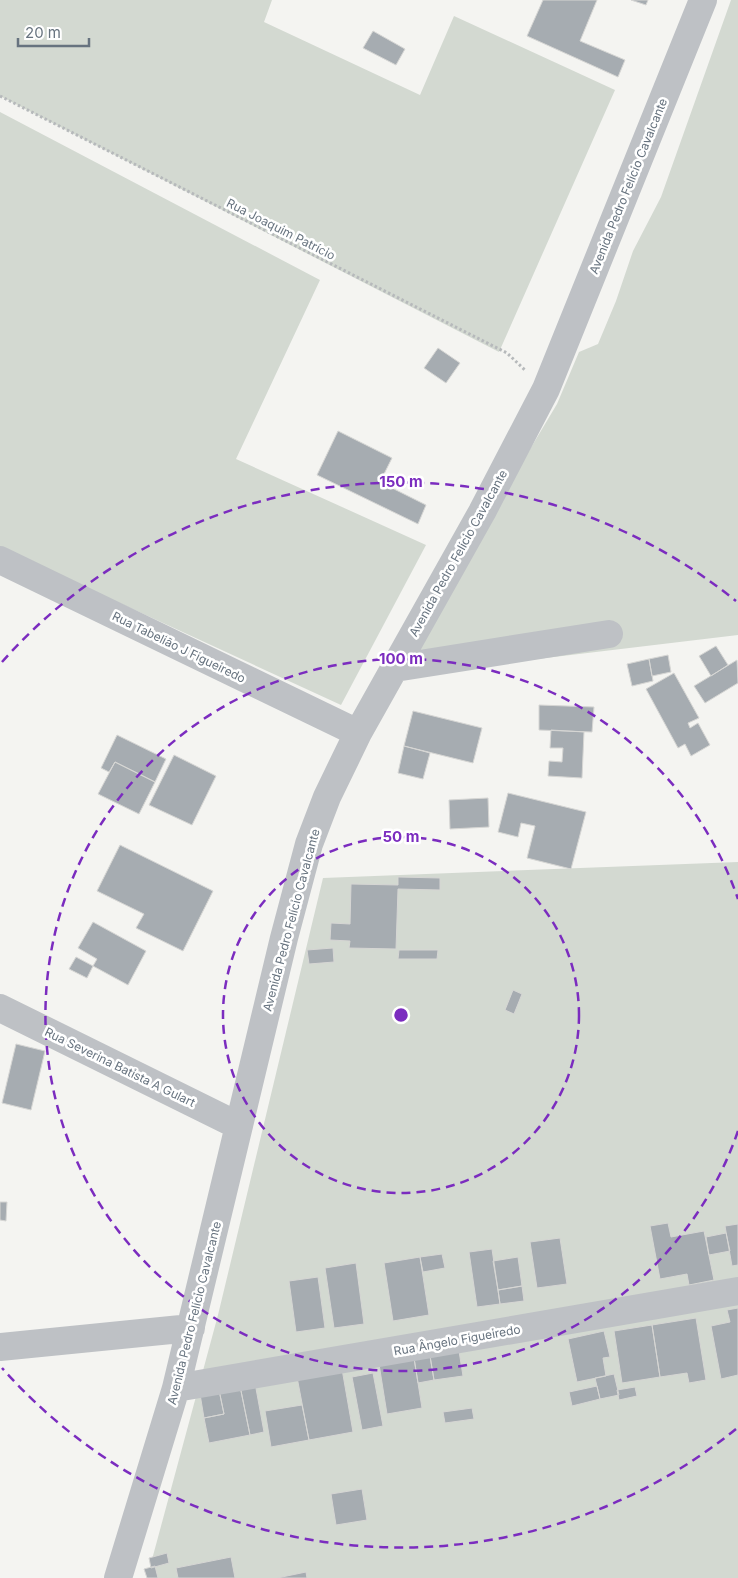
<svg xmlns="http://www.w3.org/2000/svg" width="738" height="1578" font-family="Inter,sans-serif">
<rect width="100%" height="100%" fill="#f4f4f1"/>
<path fill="#d3d9d1" d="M0,0H272L264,22L420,95L454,16L615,90L499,352L0,96Z
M731,0H738V635L404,675L505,491L557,404L579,352L598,344L616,301L633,251L661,197Z
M0,112L320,280L236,459L426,545L341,705L0,548Z
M738,862V1578H147L218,1315L323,878Z"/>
<path fill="#a6acb1" stroke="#d6d6d4" d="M543,0H597L580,41L625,60L618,77L527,36Z
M631,0H648L646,5Z
M373,31L405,49L396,65L363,48Z
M438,348L460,363L446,383L424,368Z
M338,431L392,458L380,482L426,505L418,524L317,475Z
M716,646L728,665L711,676L699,656Z
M668,655L671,672L652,676L649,659Z
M649,659L653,681L632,686L627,664Z
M737,660L738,683L705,703L694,686Z
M674,673L699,718L688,723L690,728L698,723L710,745L691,756L685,744L678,748L646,689Z
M539,705L594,707L592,732L539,730Z
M413,711L482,728L473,763L404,746Z
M551,730L584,732L582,778L548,776L549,761L562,762L563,748H550Z
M117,735L166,759L155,782L115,762L109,772L101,768Z
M404,746L430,753L423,779L398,773Z
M174,755L216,776L192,825L149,805Z
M115,762L155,782L139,814L98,794Z
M508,793L586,812L571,869L527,858L535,826L521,823L518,837L498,832Z
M488,798L489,827L450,829L449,800Z
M120,845L213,891L183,951L136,928L144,914L97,891Z
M398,877L440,878V890L398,889L396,949L349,948L350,941L330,940L331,923L350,924L351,884L398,885Z
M93,922L146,951L128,985L93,966L97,959L78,948Z
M333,948L334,962L309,964L307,950Z
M399,950H438L437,959H398Z
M76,957L93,966L87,978L69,969Z
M513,990L522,994L514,1014L505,1010Z
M16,1044L45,1051L31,1110L2,1103Z
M0,1202H7L6,1221L0,1220Z
M668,1223L671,1237L704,1231L714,1280L689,1285L687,1274L660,1279L650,1226Z
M738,1224V1265L732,1266L725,1226Z
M726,1233L730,1251L709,1255L706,1237Z
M560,1238L567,1284L537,1288L530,1242Z
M492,1249L500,1304L477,1307L469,1252Z
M442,1254L445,1268L423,1272L420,1257Z
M420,1257L429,1315L393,1321L384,1263Z
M518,1257L522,1286L498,1290L493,1261Z
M356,1263L364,1324L334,1328L325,1268Z
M318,1277L325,1328L296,1332L289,1281Z
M522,1286L524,1301L500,1304L498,1290Z
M738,1308V1375L721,1379L711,1326L730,1322L727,1310Z
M696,1318L706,1380L689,1383L687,1373L660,1377L652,1325Z
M652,1325L660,1377L622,1383L614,1331Z
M604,1331L610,1357L603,1358L606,1376L577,1382L568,1339Z
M459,1351L463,1376L434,1380L430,1356Z
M430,1356L434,1380L418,1383L414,1358Z
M414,1358L422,1408L387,1414L379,1364Z
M342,1369L353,1432L309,1440L297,1377Z
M373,1373L383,1426L362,1430L352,1377Z
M614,1374L619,1395L600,1399L595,1378Z
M255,1383L264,1432L250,1435L240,1386Z
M240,1386L250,1435L209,1443L204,1418L224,1414L219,1390Z
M597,1386L600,1399L572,1406L569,1392Z
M635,1387L637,1396L619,1400L617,1390Z
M219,1390L224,1414L204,1418L200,1394Z
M302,1405L309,1440L271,1447L265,1411Z
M472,1408L474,1419L445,1423L443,1412Z
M362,1489L367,1520L336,1525L331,1494Z
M167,1553L169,1563L151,1568L149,1558Z
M231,1557L235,1578H178L176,1568Z
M155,1566L158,1578H147L144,1569Z
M306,1572L307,1578H277Z"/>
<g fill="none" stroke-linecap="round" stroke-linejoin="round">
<path stroke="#b6b9bb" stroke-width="3" stroke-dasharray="2.5 2.5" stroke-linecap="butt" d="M0,96L507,353L526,371"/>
<path stroke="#bec1c5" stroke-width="28" d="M0,560L358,733
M395,668L609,634
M0,1008L239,1126
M0,1347L191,1328
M176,1388L738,1291
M118,1578L176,1388L284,938L309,844L327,797L358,733L482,512L546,389L703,0"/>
</g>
<g fill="none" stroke="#7b2cbf" stroke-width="2.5" stroke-dasharray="9 6">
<circle cx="401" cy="1015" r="178"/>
<path d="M738 1131A356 356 0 1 1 738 899"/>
<path d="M736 1429A533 533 0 0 1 2 1368M2 662A533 533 0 0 1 736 601"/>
</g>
<g text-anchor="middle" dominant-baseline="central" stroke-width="5" stroke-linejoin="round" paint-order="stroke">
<g font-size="12" fill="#67737f" stroke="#fff">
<text transform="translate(628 186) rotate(-68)">Avenida Pedro Felício Cavalcante</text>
<text transform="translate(281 229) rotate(27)">Rua Joaquim Patrício</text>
<text transform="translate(458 553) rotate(-61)">Avenida Pedro Felício Cavalcante</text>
<text transform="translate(179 647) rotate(26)">Rua Tabelião J Figueiredo</text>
<text transform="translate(291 920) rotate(-75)">Avenida Pedro Felício Cavalcante</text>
<text transform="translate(120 1067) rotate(26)">Rua Severina Batista A Gulart</text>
<text transform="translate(194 1313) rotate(-76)">Avenida Pedro Felício Cavalcante</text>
<text transform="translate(457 1340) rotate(-10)">Rua Ângelo Figueiredo</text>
</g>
</g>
<circle cx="401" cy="1015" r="8" fill="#7b2cbf" stroke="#fff" stroke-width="2.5"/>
<g font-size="15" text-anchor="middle" font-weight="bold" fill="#7b2cbf" stroke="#fff" stroke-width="5" stroke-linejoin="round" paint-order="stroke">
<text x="401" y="487">150 m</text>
<text x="401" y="664">100 m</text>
<text x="401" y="842">50 m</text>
</g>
<path d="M18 38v8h71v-8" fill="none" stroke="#67737f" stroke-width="2.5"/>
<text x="25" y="38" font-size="15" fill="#67737f" stroke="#ffffff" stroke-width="4" paint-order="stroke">20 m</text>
</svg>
